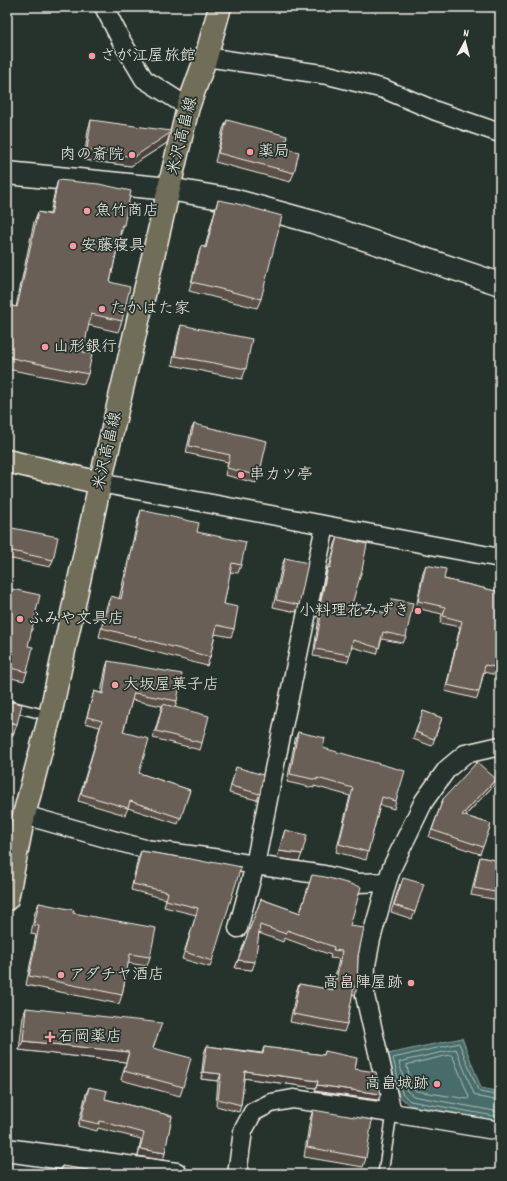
<svg xmlns="http://www.w3.org/2000/svg" width="507" height="1181" font-family="Dekko,'Klee One',sans-serif">
<rect width="100%" height="100%" fill="#26332d"/>
<filter id="ink" filterUnits="userSpaceOnUse"><feTurbulence type="fractalNoise" baseFrequency=".025" numOctaves="2"/><feDisplacementMap in="SourceGraphic" scale="8" xChannelSelector="R" yChannelSelector="G"/><feConvolveMatrix kernelMatrix="1 2 1 2 8 2 1 2 1" color-interpolation-filters="sRGB"/></filter>
<g filter="url(#ink)">
<path fill="#476c6b" stroke="#8ca19d" d="M462,1038L481,1088L500,1092V1121L409,1105L399,1096L388,1054Z"/>
<g fill="none" stroke-linecap="round" stroke-linejoin="round">
<path stroke="#afbcb6" stroke-width="1" d="M451,1055L453,1057L469,1097L468,1099L416,1091L412,1087L407,1067V1065Z
M500,1096L480,1092L478,1090L459,1043L393,1058L402,1093L410,1101L500,1117
M500,1101L479,1097L474,1094L456,1049L399,1062L407,1091L413,1096L500,1112"/>
<g stroke="#f4f1e8" stroke-width="12">
<path id="lane" d="M7,705L50,716
M383,1174L392,1113"/>
</g>
<g stroke="#f4f1e8" stroke-width="21">
<path id="street" d="M104,7L122,42L144,79L188,107
M206,57L328,75L384,89L436,111L500,133
M100,483L500,558
M24,815L145,849L220,859L255,865L324,875L358,883L387,882
M238,928L255,865L272,779L325,526
M392,1113L365,996L366,965L371,939L387,882L392,867L424,801L447,769L465,754L500,746
M237,1174L243,1131L253,1112L271,1103L293,1099L392,1113L500,1131"/>
</g>
<g stroke="#f4f1e8" stroke-width="25">
<path id="secondary" d="M7,173L169,189L233,200L313,222L500,284
M7,1150L176,1174"/>
</g>
<g stroke="#f4f1e8" stroke-width="25">
<path id="primary" d="M7,461L100,483
M7,899L24,815L50,716L100,483L188,107L206,57L220,7"/>
</g>
<use href="#lane" stroke="#26332d" stroke-width="9"/>
<use href="#street" stroke="#26332d" stroke-width="18"/>
<use href="#secondary" stroke="#26332d" stroke-width="22"/>
<use href="#primary" stroke="#706e59" stroke-width="22"/>
</g>
<path fill="#5b514a" stroke="#f4f1e8" d="M91,120L167,143L131,166L84,160L88,130Z
M227,120L284,148L294,173L290,182L215,162L223,129Z
M58,180L124,225L120,236L110,282L122,321L118,332L88,325L83,352L88,374L84,384L7,369V305L16,307L34,222L38,212L50,214L55,190Z
M218,200L261,299L257,308L189,291L198,256L201,246L205,247L215,210Z
M181,325L246,369L242,379L172,365L178,335Z
M194,424L259,476L256,483L225,475L228,462L186,453L191,430Z
M141,510L197,532L241,565L238,573L230,572L224,604L234,629L231,637L215,634L210,657L207,666L99,637L107,605L111,596L119,599L138,519Z
M7,527L53,560L50,567L7,558Z
M338,537L352,604L388,614L390,605L392,599L406,637L403,643L382,639L377,654L352,647L350,655L348,662L313,656L319,617L317,616L326,574L328,567L329,568L335,544Z
M285,558L299,605L296,612L273,607L282,565Z
M426,565L444,579L500,592V676L484,672L479,692L477,699L445,691L460,627L440,623L442,614L416,608L423,572Z
M7,588L28,646L27,672L24,681L7,677Z
M108,661L177,701L175,708L202,743L200,750L153,738L162,706L132,700L123,732L139,773L190,790L178,824L128,808L125,815L78,801L100,727L85,723L94,691L101,693L106,667Z
M7,701L17,724L13,735L7,734Z
M423,711L442,718L432,746L413,739Z
M298,732L323,748L396,801L394,809L380,805L368,852L366,860L336,852L350,796L314,786V788L287,782L295,740Z
M236,767L260,794L257,800L229,793L234,774Z
M493,786L465,816L491,824L480,854L429,837L443,799Z
M285,830L299,861L277,858L283,836Z
M141,851L191,859L212,961L210,967L182,959L196,915L164,907L166,899L131,890L138,858Z
M480,857L500,861V895L498,900L471,895L478,864Z
M312,875L350,926L358,956L357,987L355,995L352,994L347,1024L344,1032L290,1022L296,992L299,984L332,990L339,959L330,958L331,955L284,938L283,942L259,933L252,970L235,968L261,899L300,913Z
M400,884L415,912L412,919L391,912Z
M39,903L73,913L150,957L147,966L128,963L122,995L119,1004L26,985L36,935L31,934L35,912Z
M26,1008L153,1048L183,1087L180,1096L121,1080L126,1062L19,1050L23,1017Z
M207,1046L262,1053L264,1047L324,1055L325,1051L355,1069L381,1094L378,1100L315,1091L316,1088L244,1078L241,1105L239,1112L216,1106L218,1081L201,1079L204,1053Z
M89,1087L105,1099L172,1116L163,1160L138,1156L141,1139L98,1128L97,1131L78,1126L86,1094Z
M313,1110L366,1158L363,1167L304,1157L310,1119Z
M62,1166L88,1174H59Z"/>
<path fill="#4a423c" stroke="#f4f1e8" d="M170,133L167,143L131,166L84,160L87,150Z
M496,779L493,786L460,821L462,815Z
M279,851L302,854L299,861L277,858Z
M238,960L255,962L252,970L235,968Z
M23,1041L129,1052L126,1062L19,1050Z
M245,1071L318,1081L316,1088L243,1078Z
M203,1072L221,1074L218,1081L201,1079Z
M317,1085L381,1094L378,1100L315,1091Z
M140,1149L165,1153L163,1160L138,1156Z"/>
<path fill="#6a5e56" stroke="#f4f1e8" d="M91,120L171,131L170,133L134,157L87,150Z
M227,120L287,136L284,148L299,152L294,173L218,153Z
M58,180L99,184L131,191L124,225H122L110,282L130,287L122,321L91,314L83,352L92,354L88,374L7,357V305L17,307L38,212L51,215Z
M218,200L234,203L282,216L261,299L192,282L201,246L206,248Z
M181,325L252,339L246,369L175,356Z
M194,424L267,441L259,476L227,468L230,455L189,446Z
M7,501L10,502L7,515Z
M141,510L199,523L197,532L246,542L241,565L232,563L224,604L238,607L234,629L217,625L210,657L102,628L111,596L121,599Z
M7,527L58,537L53,560L7,550Z
M338,537L367,544L362,570L352,604L389,614L392,599L413,603L406,637L383,632L379,648L353,640L350,655L315,649L322,610H319L328,567L330,568Z
M285,558L308,563L299,605L276,600Z
M426,565L446,569L444,579L500,592V668L485,665L479,692L447,685L462,621L443,616L445,607L418,601Z
M7,588L40,595L28,646L33,647L27,672L7,667Z
M108,661L182,674L177,701L134,693L123,732L149,739L139,773L190,790L181,818L130,801L128,808L81,794L102,721L87,717L94,691L103,694Z
M7,701L22,704L17,724L7,722Z
M163,704L209,716L202,743L156,731Z
M423,711L442,718L434,739L416,732Z
M298,732L325,738L323,748L405,771L396,801L382,797L368,852L339,844L353,788L317,778V780L290,774Z
M477,762L496,779L462,815L491,824L483,847L432,830L443,799Z
M236,767L263,775L260,794L231,786Z
M285,830L307,835L302,854L279,851Z
M141,851L191,859L211,863V861L241,867L212,961L185,952L198,908L166,900L168,892L133,884Z
M480,857L500,861V893L474,888Z
M312,875L325,877L361,887L350,926L364,928L358,956L357,987L354,986L347,1024L293,1014L299,984L334,990L342,951L333,950L334,947L287,930L286,934L260,925L255,962L238,960L261,899L300,913Z
M403,878L424,884L415,912L394,905Z
M39,903L74,910L73,913L156,928L150,957L130,954L122,995L29,976L39,926L34,925Z
M26,1008L162,1023L153,1048L191,1058L183,1087L124,1071L129,1052L23,1041Z
M207,1046L263,1054L264,1047L324,1055L325,1051L357,1058L355,1069L376,1072L381,1094L317,1085L318,1081L245,1071L241,1105L218,1099L221,1074L203,1072Z
M89,1087L107,1091L105,1099L172,1116L165,1153L140,1149L144,1133L100,1121L99,1124L81,1120Z
M313,1110L372,1120L366,1158L307,1147Z
M7,1162L11,1163L9,1174H7Z
M62,1166L89,1170L88,1174H61Z"/>
</g>
<g fill="#ff9aa2" stroke="#26332d" stroke-width="1.5">
<circle cx="92" cy="56" r="4"/>
<circle cx="250" cy="152" r="4"/>
<circle cx="132" cy="155" r="4"/>
<circle cx="87" cy="211" r="4"/>
<circle cx="73" cy="246" r="4"/>
<circle cx="102" cy="309" r="4"/>
<circle cx="45" cy="347" r="4"/>
<circle cx="241" cy="475" r="4"/>
<circle cx="418" cy="611" r="4"/>
<circle cx="20" cy="619" r="4"/>
<circle cx="115" cy="685" r="4"/>
<circle cx="61" cy="975" r="4"/>
<circle cx="411" cy="983" r="4"/>
<path d="M48 1031h4v4h4v4h-4v4h-4v-4h-4v-4h4z"/>
<circle cx="437" cy="1084" r="4"/>
</g>
<g text-anchor="middle" dominant-baseline="central" stroke-width="3.5" stroke-linejoin="round" paint-order="stroke">
<g font-size="16" fill="#f4f1e8" stroke="#26332d" text-anchor="start">
<text x="100" y="56">さが江屋旅館</text>
<text x="258" y="152">薬局</text>
<text x="124" y="155" text-anchor="end">肉の斎院</text>
<text x="95" y="211">魚竹商店</text>
<text x="81" y="246">安藤寝具</text>
<text x="110" y="309">たかはた家</text>
<text x="53" y="347">山形銀行</text>
<text x="249" y="475">串カツ亭</text>
<text x="410" y="611" text-anchor="end">小料理花みずき</text>
<text x="28" y="619">ふみや文具店</text>
<text x="123" y="685">大坂屋菓子店</text>
<text x="69" y="975">アダチヤ酒店</text>
<text x="403" y="983" text-anchor="end">高畠陣屋跡</text>
<text x="58" y="1037">石岡薬店</text>
<text x="429" y="1084" text-anchor="end">高畠城跡</text>
</g>
<g font-size="16" fill="#f4f1e8" stroke="#26332d">
<text transform="translate(183 136) rotate(-76)">米沢高畠線</text>
<text transform="translate(108 451) rotate(-77)">米沢高畠線</text>
</g>
</g>
<rect width="507" height="1181" fill="none" stroke="#26332d" stroke-width="24"/>
<rect x="12" y="12" width="483" height="1157" fill="none" stroke="#f4f1e8" stroke-width="1.5" filter="url(#ink)"/>
<g transform="translate(465 42) rotate(7)" stroke="#26332d" stroke-width="3" paint-order="stroke">
<path d="M0-3L7 15L0 10L-7 15Z" fill="#f4f1e8"/>
<text y="-6" font-size="11" font-weight="bold" text-anchor="middle" fill="#f4f1e8">N</text>
</g>
</svg>
